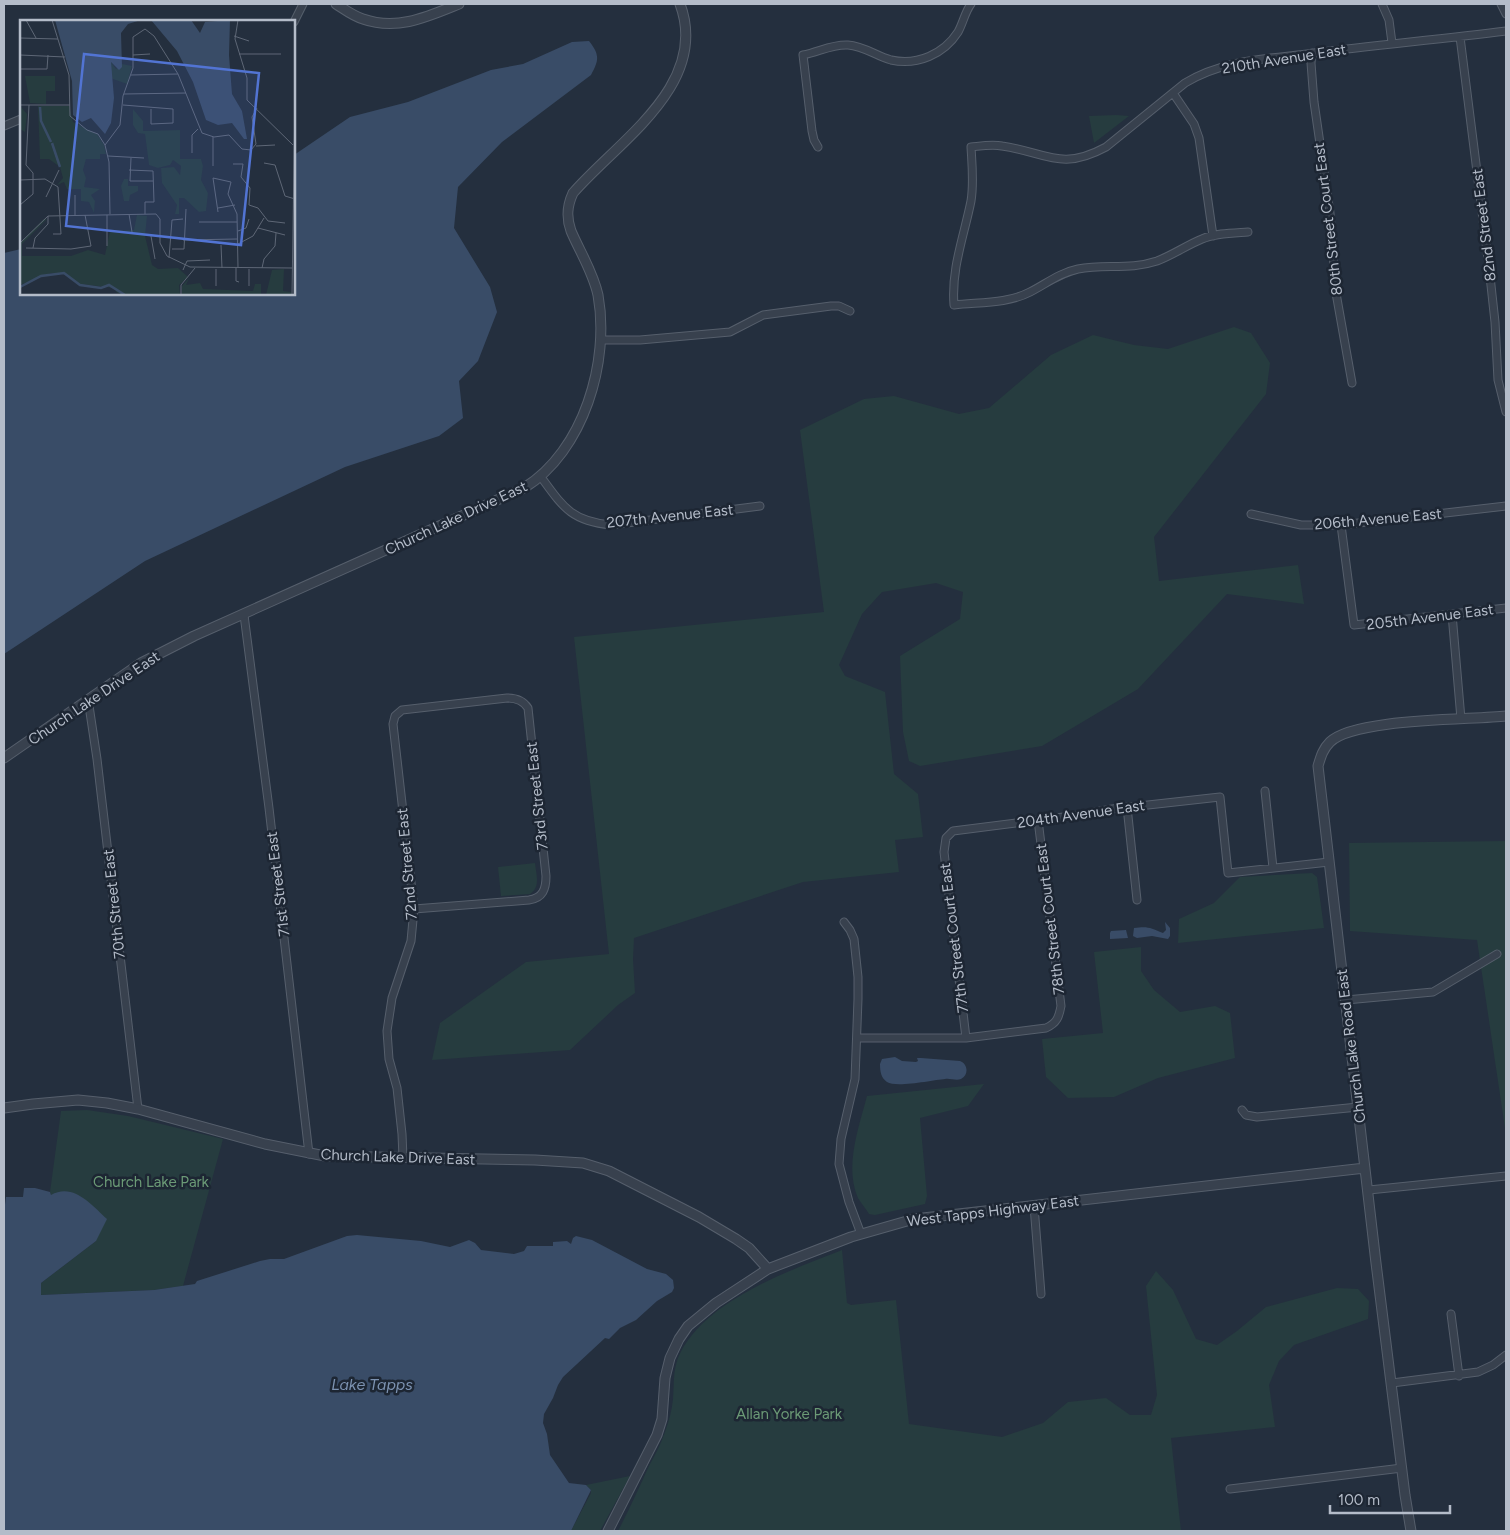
<svg xmlns="http://www.w3.org/2000/svg" width="1510" height="1535" font-family="Figtree,sans-serif">
<rect width="100%" height="100%" fill="#242f3e"/>
<path fill="#263c3f" d="M1116,115L1129,116L1094,143L1089,116Z
M1234,327L1251,333L1270,363L1266,394L1154,537L1159,581L1298,565L1304,604L1227,594L1138,689L1042,746L920,766L909,761L903,732L900,656L960,619L963,592L936,583L882,592L862,614L839,665L845,676L885,692L894,774L918,794L923,837L895,840L899,872L803,882L634,938L633,959L635,993L618,1005L570,1050L432,1060L440,1023L526,962L609,954L574,637L824,612L800,430L864,399L894,396L959,414L989,408L1051,355L1093,335L1134,345L1168,349Z
M1506,841V1135L1477,940L1350,931L1349,843Z
M535,863C536,874 541,887 530,894L501,896L498,867Z
M1312,873L1317,877L1324,928L1178,943L1179,919L1214,903L1240,877Z
M1141,947V971L1154,990L1180,1012L1215,1006L1230,1013L1235,1058L1158,1078L1114,1097L1068,1098L1046,1077L1042,1039L1103,1033L1094,952Z
M984,1084L968,1106L920,1118L927,1196L925,1204L875,1215L869,1214C866,1209 861,1203 858,1198C844,1167 859,1127 867,1096Z
M87,1110L128,1116L223,1139L183,1286L154,1290L40,1295L41,1283L96,1241L51,1195L50,1192L61,1111Z
M842,1250L847,1303L851,1305L896,1300L909,1424L1002,1437L1043,1423L1068,1402L1106,1398L1130,1415H1151L1157,1395L1146,1286L1156,1271L1173,1290L1196,1339L1217,1345L1237,1331L1266,1307L1337,1288L1358,1289L1369,1301L1368,1319L1294,1345L1279,1361L1269,1385L1275,1427L1171,1438L1181,1531H618C629,1510 639,1488 649,1466C655,1455 661,1444 665,1432C669,1421 672,1410 673,1399C674,1384 673,1372 678,1358C702,1301 789,1271 842,1250Z
M630,1476L600,1531H571L591,1493V1490L586,1485Z"/>
<path fill="#394c67" d="M589,41C600,55 599,60 591,75L502,142L458,187L454,228L490,287L497,312L478,361L459,381L463,418L439,436L345,467L145,561L4,654V253L21,249V294H294V155L350,117L408,102L491,70L523,64L572,42Z
M1165,922L1170,928V936L1168,939L1152,936L1137,938L1133,936L1134,928C1149,926 1150,928 1163,933L1166,930Z
M1126,930L1128,938L1110,939V933L1111,931Z
M895,1057L902,1061L916,1062L918,1061L917,1058H921L960,1061C968,1064 969,1075 961,1079C956,1081 950,1078 945,1079C933,1080 896,1088 887,1082C881,1078 880,1071 880,1064L882,1059Z
M24,1188H35L50,1192L51,1195C73,1182 92,1205 107,1219L96,1241L41,1283V1295L154,1290L195,1284L197,1281L260,1261L270,1259H284L347,1236L357,1235L421,1241L450,1247L469,1240L475,1243L481,1250L514,1254L524,1251L527,1246H553V1242L567,1241L571,1244L573,1238L576,1236L592,1240L647,1269L666,1274L673,1280L674,1288L672,1292L657,1301L636,1320L620,1328L609,1339L605,1338L563,1377L558,1385L553,1398L544,1414L543,1423L547,1434L550,1455L569,1483L586,1485L591,1490L571,1531H4V1212L6,1197H23Z"/>
<g fill="none" stroke-linecap="round" stroke-linejoin="round">
<g stroke="#565f6c" stroke-width="9">
<path id="minor" d="M1382,4L1389,20L1392,43
M1501,4L1506,14
M294,22L303,4
M1460,37L1489,267L1495,322L1498,380L1506,412
M1312,53L1311,63L1314,102L1330,213L1336,293L1352,383
M1173,93L1194,124L1199,138L1213,236
M4,126L21,119
M818,147L814,140L812,131L803,55C819,52 832,44 848,45C864,46 876,56 891,60C917,66 944,54 958,32C963,23 965,12 971,4
M1248,232C1233,233 1216,233 1202,239C1187,245 1173,255 1157,261C1130,270 1105,264 1078,269C1059,273 1046,284 1030,292C1007,304 979,302 954,305C951,269 964,236 971,201C974,183 972,165 971,147C981,146 992,144 1002,146C1046,152 1060,172 1106,147L1185,83C1224,59 1270,59 1314,53C1378,45 1442,39 1506,31
M600,340H640L730,332L763,315L831,306H839L850,311
M541,477C563,507 571,521 611,525L760,506
M1251,514L1301,525H1341L1506,506
M1341,525L1354,625L1506,608
M1452,614L1461,719
M244,615L269,808L309,1154
M88,699L97,759L138,1109
M1265,791L1273,868
M1127,807L1137,900
M844,922L850,930L854,939L858,977V999L855,1079L841,1139L839,1164L849,1202L861,1234
M1346,1000L1433,992L1497,954
M858,1038H966L1046,1028C1057,1023 1059,1017 1061,1006L1038,820
M966,1038L944,852L946,838L953,831L1079,815L1112,809L1220,797L1228,873L1329,862
M1242,1110L1246,1115L1257,1117L1358,1107
M403,1158L402,1134L397,1088L389,1059L387,1031L392,998L411,941L414,909L393,724L395,716L402,710L507,698C516,698 523,700 528,708L546,876C546,889 543,898 529,900L414,909
M1369,1190L1506,1176
M1034,1206L1041,1294
M1451,1314L1459,1376
M1392,1383L1478,1372L1493,1365L1506,1355
M1230,1489L1402,1468"/>
</g>
<g stroke="#565f6c" stroke-width="11">
<path id="tertiary" d="M336,4C344,9 353,16 363,19C397,31 427,17 459,4
M4,758L141,663L194,636L524,488C584,451 610,361 598,295C593,272 580,252 571,231C566,217 567,206 573,193C618,141 710,85 680,4
M4,1108L33,1104L78,1100L107,1103L138,1109L265,1144L325,1156L535,1160L583,1163L609,1171L699,1217L736,1239L749,1248L768,1269
M608,1531L657,1435L662,1419L665,1378L670,1358L679,1339L688,1326L716,1303L768,1269L851,1237L914,1219L1365,1168
M1411,1531L1405,1495L1376,1263L1318,766C1321,756 1323,749 1330,742C1354,718 1470,720 1506,716"/>
</g>
<use href="#minor" stroke="#38414e" stroke-width="7"/>
<use href="#tertiary" stroke="#38414e" stroke-width="9"/>
</g>
<g text-anchor="middle" dominant-baseline="central" stroke-width="5" stroke-linejoin="round" paint-order="stroke">
<g font-size="15" fill="#b4bcc9" stroke="#1d2633">
<text transform="translate(1284 59) rotate(-9)">210th Avenue East</text>
<text transform="translate(1328 219) rotate(-97)">80th Street Court East</text>
<text transform="translate(1484 225) rotate(-97)">82nd Street East</text>
<text transform="translate(670 516) rotate(-6)">207th Avenue East</text>
<text transform="translate(456 518) rotate(-25)">Church Lake Drive East</text>
<text transform="translate(1378 519) rotate(-5)">206th Avenue East</text>
<text transform="translate(1430 617) rotate(-7)">205th Avenue East</text>
<text transform="translate(94 698) rotate(-34)">Church Lake Drive East</text>
<text transform="translate(537 796) rotate(-96)">73rd Street East</text>
<text transform="translate(1081 814) rotate(-8)">204th Avenue East</text>
<text transform="translate(407 864) rotate(-95)">72nd Street East</text>
<text transform="translate(278 884) rotate(-97)">71st Street East</text>
<text transform="translate(114 904) rotate(-96)">70th Street East</text>
<text transform="translate(1050 919) rotate(-97)">78th Street Court East</text>
<text transform="translate(954 938) rotate(-97)">77th Street Court East</text>
<text transform="translate(1351 1046) rotate(-97)">Church Lake Road East</text>
<text transform="translate(398 1157) rotate(2)">Church Lake Drive East</text>
<text transform="translate(993 1211) rotate(-7)">West Tapps Highway East</text>
</g>
<g font-size="15" fill="#6b9a76" stroke="#1d2633">
<text x="151" y="1182">Church Lake Park</text>
<text x="789" y="1414">Allan Yorke Park</text>
</g>
<g font-size="16" font-style="italic" fill="#7c92b1" stroke="#1d2633">
<text x="372" y="1384">Lake Tapps</text>
</g>
</g>
<g transform="translate(20 20)">
<rect width="275" height="275" fill="#242f3e"/>
<path d="M91,42L96,49L102,44L112,46L107,64L90,58ZM5,56H35V71H26V84L10,83ZM0,86L7,94L5,112L0,109ZM18,86H49L53,102L77,114L84,125L86,134H80V139H66L63,150L66,158L64,167L80,169L71,175L75,181L74,193L69,182L61,181V169H47L44,162L37,165L43,158L40,147L29,139H20ZM113,89L123,101V111L160,110V139H181L183,146L181,160L188,173L186,191L179,192L164,178H159V194H155L157,185L142,163L141,148L154,147L160,155L161,146L153,140L150,145L138,148L129,145L125,114L118,113L113,105ZM104,159H108V166H118V171L110,175L109,181H104L101,166ZM117,195L127,196L125,216L132,245L138,249L158,248L168,257L159,265L160,275H102L96,272L95,268L60,264L42,253H31L0,265V223L24,199H27L2,224V236H51L68,230L85,235L90,211L114,210ZM264,249L263,271L271,272V275H246L252,250ZM169,258L166,265L180,263L183,269L233,271L235,264H241V274L244,275H162V266Z" fill="#263c3f"/>
<path d="M35,0H121L108,4L101,13L102,47L99,50L91,42L94,78L91,103L85,114L71,98L62,102L53,95L52,61ZM131,0H171L180,13L185,2L210,0L209,35L212,74L222,91L227,119H224L212,103L198,105L186,100L173,62L157,31Z" fill="#394c67"/>
<path fill="none" stroke="#394c67" stroke-width="2.5" d="M20,87L21,101L31,122M32,123L40,147M0,267L21,256L44,253L60,265L81,268L89,265L105,275"/>
<path fill="none" stroke="#5e6776" stroke-width="1" d="M6,0L16,18M32,0L49,55L50,96L67,110L78,114L85,125L89,142L90,194M218,0L215,19L227,58V80L273,125M214,16L229,21M0,18L38,19M219,34H261M0,35L45,37M113,35L130,34M0,49H27L28,35M111,55L158,54M104,74L166,73M0,85H50M103,85L153,89V103L131,104V89M193,117V146M85,125L100,105L103,76L113,48V17L125,9L134,16L158,54L182,113L194,117L209,115L222,129L231,130L236,124L232,97L237,88M236,126L255,125M172,133V115L178,109M88,136L124,138M111,138L110,161H133M244,143L255,145L265,176L275,179M213,144H223L221,157L230,168L229,185L238,188L248,201L265,203M109,150L133,151L134,182H125V194M0,160L25,159L38,167L41,214H33M55,175V195M26,177L39,150M0,185L13,174V153L6,145L9,85M198,188L215,185M198,192L193,158L211,162L208,174L217,194L218,248M109,194L112,212M179,202H217M238,208L265,215M218,211L226,208L229,199M131,216L135,239M163,220L217,219M0,223L28,196L136,194L140,199V223L147,236L170,247L272,248M218,224L233,216L244,198M201,225L202,248M87,226V195M6,228L51,229L71,226L65,195M13,228L15,218L28,204V196M152,229H164L166,189M149,238L152,200L163,199M216,248V261L219,262M242,248L244,239L255,226L256,213M229,249V266M163,250L167,241L190,240M196,266V249M161,275V265L175,248M272,275L275,77"/>
<path fill="#5274d3" fill-opacity="0.15" stroke="#5274d3" stroke-width="2.5" d="M64,34L239,53L221,225L46,206Z"/>
<rect width="275" height="275" fill="none" stroke="#b4bcc9" stroke-width="2.5"/>
</g>
<rect width="1510" height="1535" fill="none" stroke="#b4bcc9" stroke-width="10"/>
<path d="M1330 1505v8h120v-8" fill="none" stroke="#b4bcc9" stroke-width="2.5"/>
<text x="1338" y="1505" font-size="15" fill="#b4bcc9" stroke="#1d2633" stroke-width="4" paint-order="stroke">100 m</text>
</svg>
